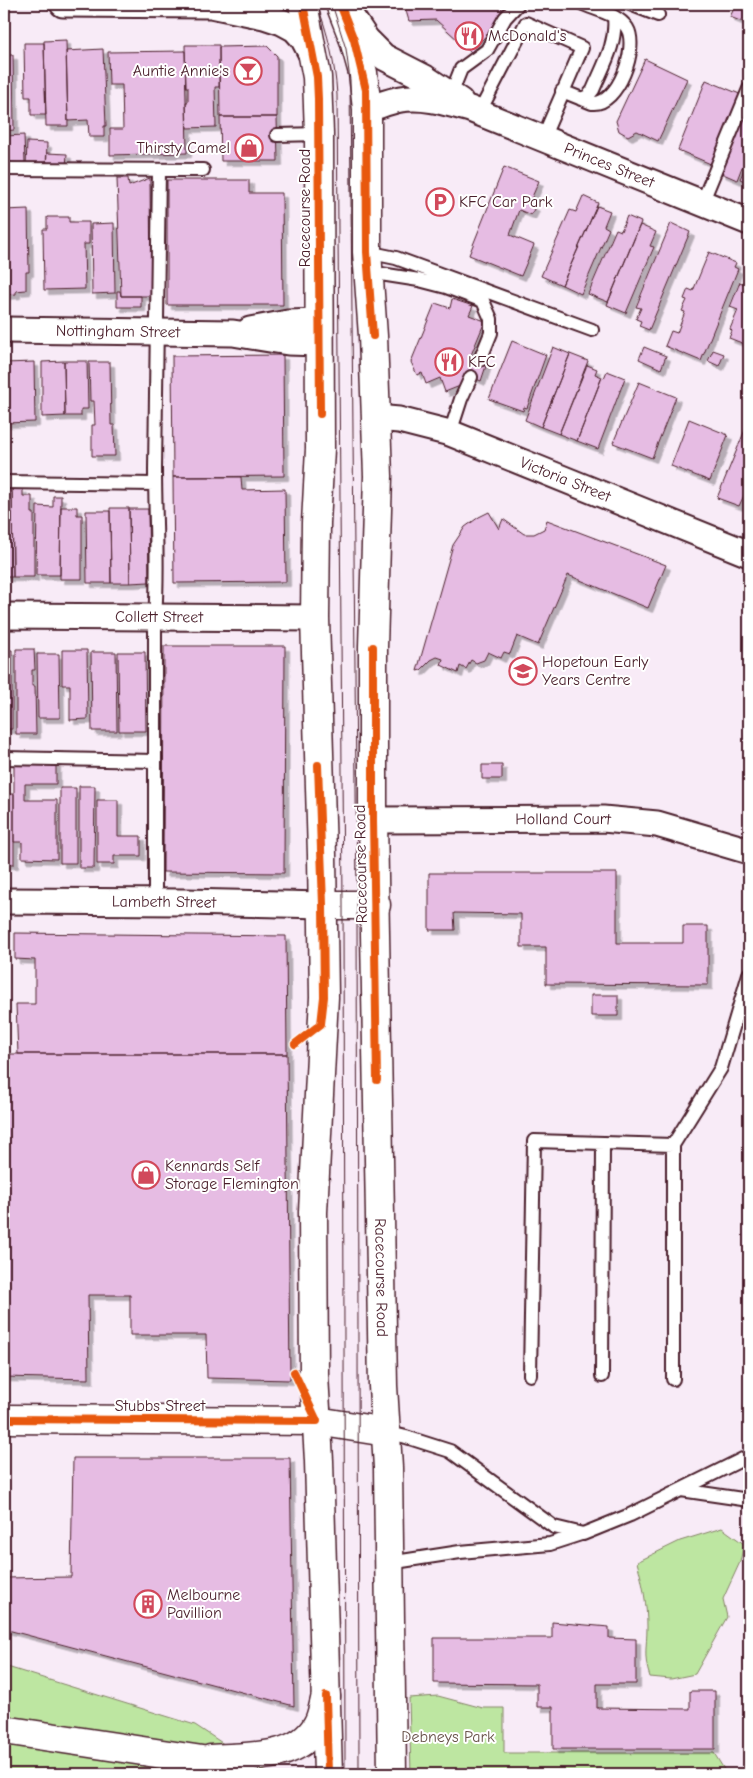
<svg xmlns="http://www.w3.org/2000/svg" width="753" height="1778" font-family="'Comic Neue',sans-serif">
<defs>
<filter id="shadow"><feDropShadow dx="4.5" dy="4.5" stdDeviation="0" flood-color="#0004"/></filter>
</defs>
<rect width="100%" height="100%" fill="#f8ebf7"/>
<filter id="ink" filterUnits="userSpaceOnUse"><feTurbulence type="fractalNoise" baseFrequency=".02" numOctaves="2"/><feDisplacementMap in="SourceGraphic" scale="10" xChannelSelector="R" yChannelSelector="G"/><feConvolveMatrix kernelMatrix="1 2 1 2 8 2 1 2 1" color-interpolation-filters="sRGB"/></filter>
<g filter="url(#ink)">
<path fill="#bde6a1" stroke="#848266" d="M722,1528L744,1544L740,1562L723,1599L727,1617L695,1674L671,1679L650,1677C643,1657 647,1647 647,1627C647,1604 643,1584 637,1562L680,1541Z
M4,1666L195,1725L269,1774H4Z
M438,1696L483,1708H504V1753H714L727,1774H411L409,1698Z"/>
<path fill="#e6bce3" stroke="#4a1f2b" filter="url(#shadow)" d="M404,4H501L503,17L471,52L436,20L409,21Z
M736,4H749V20L748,24L730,17Z
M66,40L68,126H46L44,41Z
M24,43H44L46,115H31V97H25Z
M185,45H219V87H215L216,127L187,128L186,102H188V87H186Z
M267,46L277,56V117H220L219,47Z
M103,49L106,126H104V137H89L88,120L68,121L66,51Z
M185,51L187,153L110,155V129H123L122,85H109L108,52Z
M4,55H13L14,130L4,131Z
M645,59L687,79L658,141L637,131L628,136L619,131L616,121Z
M706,80L742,95L713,165L678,150Z
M747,110L749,111V158L745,168L742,167L737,180L721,173Z
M220,117H277L278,161H221Z
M24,135L25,163L6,164L5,136Z
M27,142L47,143L46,167L26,166Z
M47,153L67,154L66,167H46Z
M749,158V183L740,179Z
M504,167L539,181L529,204L535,207L531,215L519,210L510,235L534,245L521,276L469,255Z
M117,178H128L129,186L150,178L151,296H121Z
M167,180H249V193H282L283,305H167Z
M583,196L598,203L562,285L541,276L570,210L576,212Z
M597,206L610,211L604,226L609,229L581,294L562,285Z
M28,209L29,272H26V290L16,291V294L4,295V210Z
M627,216L641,222L608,302L588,294L616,229L621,231Z
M47,217H69V222H89V244H84L85,289L44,290L43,229H47Z
M114,223L115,293L92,294L91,224Z
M671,223L690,232L649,330L639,326L641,321L636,319L641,308L636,307Z
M640,225L656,232L650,246L654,247L626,313L607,305Z
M709,252L736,263L734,267L738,269L701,361L665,346L671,331L677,333L685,312L682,311L687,300L684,299L688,289L693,291Z
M740,282L749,286V341L747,345L729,338L732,331L730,329L738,310L730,307Z
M117,291H120L121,296H141V307H117Z
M452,299L473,306L469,315L485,321L471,355L487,363L481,381L465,374L460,386L445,392L440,378L426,384L422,373L417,375L411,362L435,303L450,308Z
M512,341L546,355L527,408L524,407L523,411L489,399Z
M553,347L570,354L541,427L525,420Z
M644,347L666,356L661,369L639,359Z
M713,350L724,354L719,366L708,361Z
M570,354L588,361L559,434L541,427Z
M283,355L284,476L173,477L172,356Z
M64,361H87L88,409H81V416H65Z
M64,361L65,416L42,417V362Z
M34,362L35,422L4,423V363Z
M89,362H110L111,425H114L115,456H92V425H95L94,401H90Z
M587,365L597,369L595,374L602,377L577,441L559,434Z
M607,371L625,378L598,449L577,441L602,377L604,378Z
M639,382L676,397L652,458L613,443Z
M689,419L728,435L710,481L671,466Z
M749,423V485L739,506L717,498L747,425H748Z
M173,477H241L242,490L285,489L286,582L174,583Z
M4,489H12L13,577H4Z
M12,489H23V496H32V513H34V577H13Z
M53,496H61L60,575H36L37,506L53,507Z
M61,507H77V515H82V579H60Z
M110,508H129L130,583H111Z
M129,509H148L149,582L130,583Z
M86,511H110L111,583H87Z
M489,512L499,529L503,519L524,534H534L544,529L547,520L666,565L648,608L568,575L538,645L517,636L510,654L504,652L501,658L488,652L484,660L476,663L471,660L466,669L460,666L458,673L441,665L443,659L437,657L431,660L421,670L417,671L453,545L465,527L479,517Z
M164,646H285L284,873L163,872Z
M16,649H34L35,670H32V686H35L36,734H16Z
M4,650H12V729H4Z
M62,650H87L88,719L70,720V685H62Z
M91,652H116L117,731H92Z
M118,652H145L146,731H119Z
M37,654H59L60,718H38Z
M14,763H56V784H25V800H57V859L22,858V842H14Z
M482,765H502V779H482Z
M79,786H95L94,868H79Z
M60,788H76V863H60Z
M4,794H14V864H4Z
M97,800H118V836H141V856H114V864H97Z
M429,873H617V943H683V926H708V985L546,984V947H521V914L454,913L455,930H429Z
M15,933L286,936L287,1054H18L16,1004H35V960L15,959Z
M591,995H618V1016H591Z
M4,1054H287L290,1380L207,1378L206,1335H130V1295H88L89,1379L4,1377Z
M73,1458H290L294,1706L4,1629V1578L71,1577Z
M552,1622L609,1627V1638L636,1639V1684H597V1708L690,1709V1691H715V1749H553V1707H537V1684L434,1683V1638H552Z"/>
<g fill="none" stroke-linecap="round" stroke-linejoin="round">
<g stroke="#4a1f2b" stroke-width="16">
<path id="service" d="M630,4L658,15
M562,91L592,103C618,106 639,47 627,28C619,15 597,10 583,4
M449,99L461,69L487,50L505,18L518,4
M581,99L588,96L593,90C603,66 617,44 614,17
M479,113L526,23L582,48L543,138
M277,135L319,134
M4,169L203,170
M702,203L749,89
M367,252L396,258L592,330
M368,272L419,280L446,287L483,301L491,319V333L480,360
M450,433L461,399L471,377
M4,482L155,484
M4,758L155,761
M155,902V617C159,568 155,519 155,469C156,370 157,270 159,170
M530,1375L534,1141L673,1145
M602,1376L603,1143
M673,1379V1145L721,1068L749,974
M386,1432L406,1437L450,1451L554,1527L583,1534L630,1515L749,1456
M681,1490L749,1500
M389,1563L460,1552L550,1544L581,1534"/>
</g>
<g stroke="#4a1f2b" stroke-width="29">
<g id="minor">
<path d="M63,4L211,5L264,16L282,22L295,29L303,38L313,57"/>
<path d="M350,15L366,39L384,57L425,78L460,101"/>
<path id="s1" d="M367,109C378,106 389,101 401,99C423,95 448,103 470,109L749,222"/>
<path id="s2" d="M4,330L233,333L288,342L319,343"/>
<path d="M250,330L288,323L320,322"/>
<path id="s3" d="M376,418L399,420L450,433L749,554"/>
<path id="s4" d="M4,616L315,618"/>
<path id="s5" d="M373,820L603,819L657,824L749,851"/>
<path id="s6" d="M4,901L185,902L323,905"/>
</g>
</g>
<g stroke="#4a1f2b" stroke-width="31">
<path id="tertiary" d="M4,1419L317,1421"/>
</g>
<g stroke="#4a1f2b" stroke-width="31">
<g id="trunk">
<path d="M303,4L317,77L319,134L320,449L316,523L315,618L322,855L324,997L313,1212L314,1375L319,1461L328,1774"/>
<path id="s7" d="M340,4L354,40L363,73L367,109V252L373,336L378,476L373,647V820L383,1386L388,1468L392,1774"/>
<path d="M323,905H376"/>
<path d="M317,1421L386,1432"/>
</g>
</g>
<g stroke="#4a1f2b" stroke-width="31">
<path id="motorway" d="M4,1730L202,1760L242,1774
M211,1759C246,1756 297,1761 317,1725C322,1717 323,1706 326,1696"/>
</g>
<use href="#service" stroke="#fff" stroke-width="12"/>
<use href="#minor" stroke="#fff" stroke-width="25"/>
<use href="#tertiary" stroke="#fff" stroke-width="28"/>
<use href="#trunk" stroke="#fff" stroke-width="28"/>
<use href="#motorway" stroke="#fff" stroke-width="28"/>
<path stroke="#4a1f2b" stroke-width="1" d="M317,4C328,34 335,62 337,95L343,905L345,1774
M332,4L346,49L350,80L357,905L359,1774"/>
<g stroke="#fff" stroke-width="11">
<path id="cycleway" d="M303,4L317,77L318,99L320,414
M340,4L354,40L366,90L367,252L373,336
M373,647V820L377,1080
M295,1044L321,1024L324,997L323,905L318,765
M4,1419L317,1421L294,1372
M326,1696L328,1774"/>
</g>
<use href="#cycleway" stroke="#e8590c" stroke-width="8"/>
</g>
</g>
<defs>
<g id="restaurant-ring" transform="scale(1.4375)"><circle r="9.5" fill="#fff" stroke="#d1495b" stroke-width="1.5"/><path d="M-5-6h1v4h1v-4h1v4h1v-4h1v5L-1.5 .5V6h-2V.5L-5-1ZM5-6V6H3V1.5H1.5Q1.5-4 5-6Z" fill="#d1495b"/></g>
<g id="bar-ring" transform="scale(1.4375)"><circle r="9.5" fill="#fff" stroke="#d1495b" stroke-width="1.5"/><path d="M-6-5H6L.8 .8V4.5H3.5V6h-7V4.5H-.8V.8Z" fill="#d1495b"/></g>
<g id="shop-ring" transform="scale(1.4375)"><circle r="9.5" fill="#fff" stroke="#d1495b" stroke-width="1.5"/><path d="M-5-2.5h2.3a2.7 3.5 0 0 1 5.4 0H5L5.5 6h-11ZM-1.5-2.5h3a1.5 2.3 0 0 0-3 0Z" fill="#d1495b"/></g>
<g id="parking-ring" transform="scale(1.4375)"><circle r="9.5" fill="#fff" stroke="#d1495b" stroke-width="1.5"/><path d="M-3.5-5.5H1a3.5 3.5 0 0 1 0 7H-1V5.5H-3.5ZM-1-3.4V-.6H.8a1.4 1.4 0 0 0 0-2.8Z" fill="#d1495b"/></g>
<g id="school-ring" transform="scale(1.4375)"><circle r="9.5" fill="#fff" stroke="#d1495b" stroke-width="1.5"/><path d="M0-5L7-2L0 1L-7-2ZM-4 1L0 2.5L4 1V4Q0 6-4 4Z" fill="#d1495b"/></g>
<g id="building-ring" transform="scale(1.4375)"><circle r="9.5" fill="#fff" stroke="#d1495b" stroke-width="1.5"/><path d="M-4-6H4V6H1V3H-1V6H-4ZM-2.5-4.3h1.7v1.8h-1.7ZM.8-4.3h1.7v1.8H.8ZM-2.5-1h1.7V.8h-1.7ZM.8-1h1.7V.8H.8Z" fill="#d1495b"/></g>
</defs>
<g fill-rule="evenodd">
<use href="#restaurant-ring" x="469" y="36"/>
<use href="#bar-ring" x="248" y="71"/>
<use href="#shop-ring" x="249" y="148"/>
<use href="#parking-ring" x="440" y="202"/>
<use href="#restaurant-ring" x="449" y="362"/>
<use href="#school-ring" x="523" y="671"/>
<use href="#shop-ring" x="146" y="1175"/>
<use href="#building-ring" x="148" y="1604"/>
</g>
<g text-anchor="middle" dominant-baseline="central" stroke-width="4" stroke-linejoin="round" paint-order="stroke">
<g font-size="16" fill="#4a1f2b" stroke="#fff" text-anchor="start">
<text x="488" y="36">McDonald's</text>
<text x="229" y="71" text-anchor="end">Auntie Annie's</text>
<text x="230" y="148" text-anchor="end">Thirsty Camel</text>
<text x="459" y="202">KFC Car Park</text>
<text x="468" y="362">KFC</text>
<text x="542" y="662">Hopetoun Early<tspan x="542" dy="18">Years Centre</tspan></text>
<text x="165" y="1166">Kennards Self<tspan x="165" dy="18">Storage Flemington</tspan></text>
<text x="167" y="1595">Melbourne<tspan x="167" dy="18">Pavillion</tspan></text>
</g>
<g font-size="16" fill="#4a1f2b" stroke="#fff">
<text stroke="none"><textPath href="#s1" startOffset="256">Princes Street</textPath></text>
<text transform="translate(305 208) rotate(-90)">Racecourse Road</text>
<text stroke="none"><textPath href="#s2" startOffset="114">Nottingham Street</textPath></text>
<text stroke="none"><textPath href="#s3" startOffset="200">Victoria Street</textPath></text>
<text stroke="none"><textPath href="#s4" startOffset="155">Collett Street</textPath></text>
<text stroke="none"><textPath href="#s5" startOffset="190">Holland Court</textPath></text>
<text transform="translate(361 864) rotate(-91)">Racecourse Road</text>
<text stroke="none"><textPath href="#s6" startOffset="160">Lambeth Street</textPath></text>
<text stroke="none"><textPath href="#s7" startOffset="1278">Racecourse Road</textPath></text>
<text x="160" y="1406">Stubbs Street</text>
</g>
<g font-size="16" fill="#675148" stroke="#fff">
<text x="448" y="1737">Debneys Park</text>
</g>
</g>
<rect width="753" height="1778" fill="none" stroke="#fff" stroke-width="20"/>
<rect x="10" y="10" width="733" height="1758" fill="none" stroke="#4a1f2b" stroke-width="2" filter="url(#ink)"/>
</svg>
